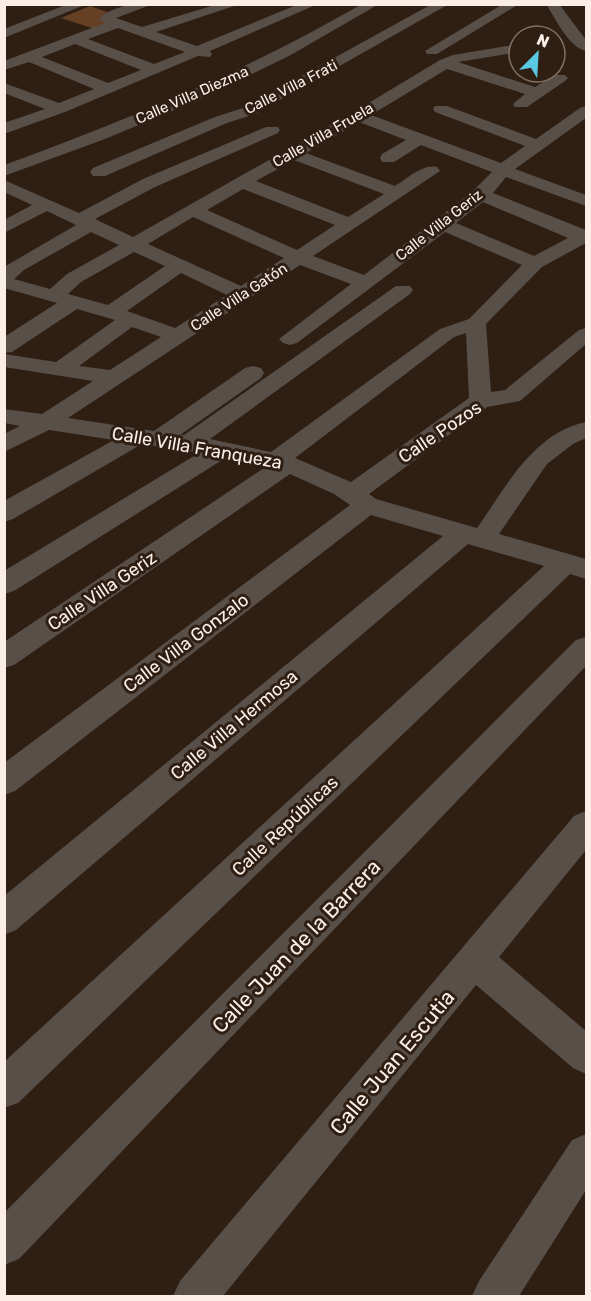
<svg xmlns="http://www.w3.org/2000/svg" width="591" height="1301" font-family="Rubik,sans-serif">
<rect width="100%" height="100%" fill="#2f1e12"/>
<path fill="#664025" d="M90,6L116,15L101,31L61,18Z"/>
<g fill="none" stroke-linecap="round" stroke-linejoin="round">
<path fill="#584f49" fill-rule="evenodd" d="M68,4H87L4,38V29Z
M130,4H153L116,18L142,27L218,4H240L156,32L197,46L299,4H318L210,51L212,54L210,57L198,56L65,112L4,134V123L45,109L4,93V83L59,103L94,89L29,62L4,70V61L105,23L99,19C107,10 119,8 130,4ZM118,28L185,52L154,64L88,39ZM75,44L141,70L108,83L42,57Z
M362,4H379L289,56L198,100L105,139L4,176V165C128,120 248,70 362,4Z
M432,4H449L255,114L227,123L105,176H93L90,172L93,168L215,117L243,108Z
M503,4H519L437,54H427L425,51Z
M546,4H559L586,40V51C568,47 556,19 546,4Z
M519,44V52L458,62L535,87L555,75H565L568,78L565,81L527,107H515L513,104L525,94L447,69L371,115L501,163L525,146L435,112L433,109L435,106H447L536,139L580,108L586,106V118L515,169L586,195V206L506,177L493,193L586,230V243L542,267L486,324L491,392L505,390L579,330L586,328V344L520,401L487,407L369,494L376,499L477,528C506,487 533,433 586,422V438L573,444L547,464L499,534L586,559V579L570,574L18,1103L4,1108V1062L544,566L468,544L16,930L4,935V896L443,536L371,515L15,791L4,795V763L350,505L334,494L290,474L14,665L4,668V642L267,466L227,457L14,591L4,594V571L199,453L142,444L13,519L4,522V501L114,440L49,430L4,452V434L20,426L4,423V409L42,414L93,381L4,367V354L56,362L115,320L77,309L12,352L4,353V337L57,303L4,288V267L76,225L47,211L4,233V220L32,205L4,192V180L79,213L143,179L266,127H278L280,130L278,133L155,187L95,219L133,237L352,113L440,60L453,55ZM359,122L406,140L382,154L380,158L382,162H394L421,145L492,172L472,192L364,275L313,256L440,171L437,167C422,164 407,179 395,186L306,153ZM294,160L384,194L348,217L256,181ZM243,189L335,225L297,250L207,210ZM483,202L568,238L534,256L456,223ZM193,217L284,258L241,286L148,244ZM91,232L119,245L67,274L50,289L14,279L24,270ZM445,232L522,265L469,319L440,329L271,452L210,439L410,294L413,290L410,286H396L184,435H180L261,378L264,373L261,368L253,366L245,368L154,431L68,418L300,265L351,284L279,339L283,343L290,345L297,343ZM134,252L165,266L108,305L68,294L81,282ZM181,273L227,295L175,328L127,311ZM132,327L161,337L110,370L79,366ZM466,333L469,398L351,482L295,458L454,337Z
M586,637V666L19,1259L4,1265V1213L576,640Z
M586,811V850L499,957L586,1031V1074L573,1068L476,985L223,1296H173L180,1281L574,816Z
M586,1134V1190L519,1296H472L479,1281L572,1140Z"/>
</g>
<g text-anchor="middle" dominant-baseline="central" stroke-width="6" stroke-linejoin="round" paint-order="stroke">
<g font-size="15" fill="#faeee6" stroke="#2f1e12">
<text transform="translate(291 87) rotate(-27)">Calle Villa Frati</text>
<text transform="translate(192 95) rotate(-24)">Calle Villa Diezma</text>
<text transform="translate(323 135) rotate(-30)">Calle Villa Fruela</text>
<text transform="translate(439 225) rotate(-38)">Calle Villa Geriz</text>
<text transform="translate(239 297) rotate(-33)">Calle Villa Gatón</text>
</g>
<g font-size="18" fill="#faeee6" stroke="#2f1e12">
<text transform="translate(440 432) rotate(-34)">Calle Pozos</text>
<text transform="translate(197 448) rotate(10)">Calle Villa Franqueza</text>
<text transform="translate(102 591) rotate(-34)">Calle Villa Geriz</text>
<text transform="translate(186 643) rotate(-37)">Calle Villa Gonzalo</text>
<text transform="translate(234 725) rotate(-40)">Calle Villa Hermosa</text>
<text transform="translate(285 826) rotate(-43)">Calle Repúblicas</text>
</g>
<g font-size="21" fill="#faeee6" stroke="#2f1e12">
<text transform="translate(296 946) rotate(-46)">Calle Juan de la Barrera</text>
<text transform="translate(392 1062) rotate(-50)">Calle Juan Escutia</text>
</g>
</g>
<rect width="591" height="1301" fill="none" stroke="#faeee6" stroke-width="12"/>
<g transform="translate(537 54) rotate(24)"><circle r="28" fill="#2f1e12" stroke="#807167" stroke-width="1.5"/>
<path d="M0-4.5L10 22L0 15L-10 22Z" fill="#59c8e5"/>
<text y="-9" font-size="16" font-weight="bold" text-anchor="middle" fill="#faeee6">N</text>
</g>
</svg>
